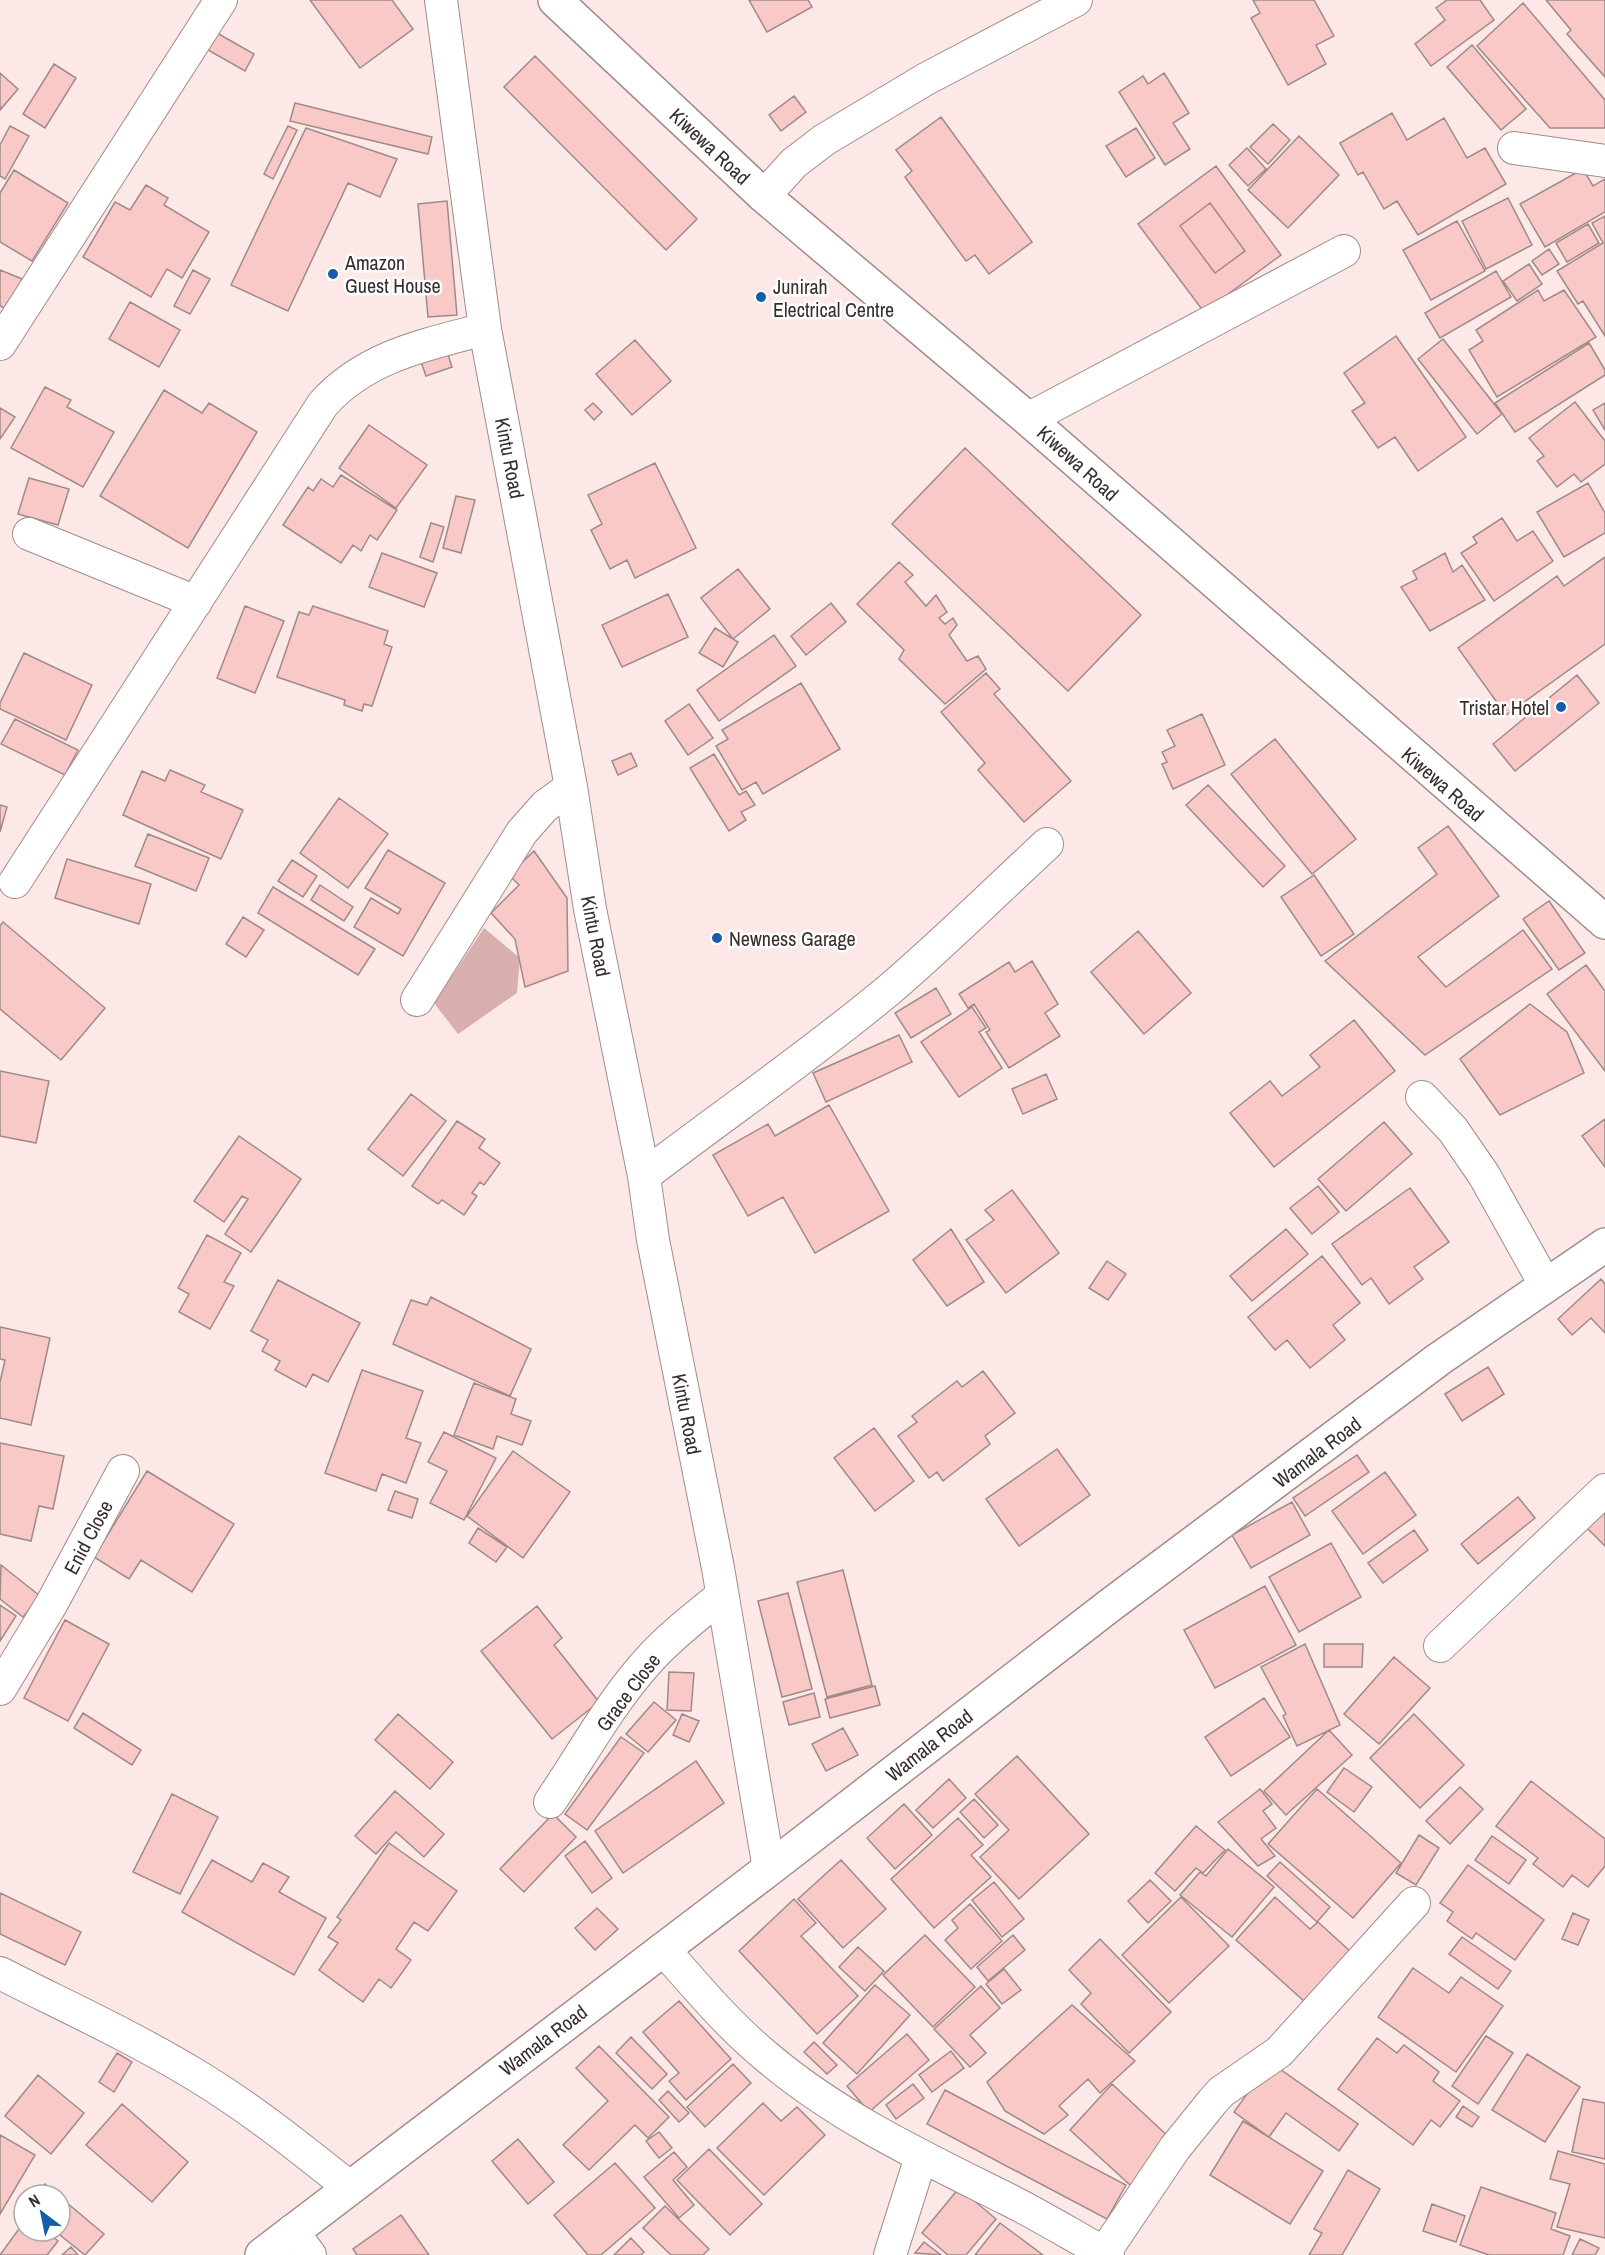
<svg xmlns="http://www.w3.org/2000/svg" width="1605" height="2255" font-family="'Archivo Narrow',sans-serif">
<rect width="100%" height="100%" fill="#fce8e7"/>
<path fill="#d9afae" d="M484,928L520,958L517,993L458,1034L434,1003Z"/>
<path fill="#f8c9c7" stroke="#a08a89" stroke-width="1.5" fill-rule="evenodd" d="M310,0H392L413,29L360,68Z
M749,0H808L812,7L767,32Z
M1253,0H1314L1334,36L1316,45L1326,64L1288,85L1251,18L1260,13Z
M1447,0H1480L1494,20L1431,66L1415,44L1445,20L1436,8Z
M1546,0H1605V77L1567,34L1571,30Z
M1523,3L1605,100V128H1550L1477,46Z
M217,33L254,54L245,71L208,50Z
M1472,45L1526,109L1501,130L1447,67Z
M535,56L697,219L666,250L504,87Z
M54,64L76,78L45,128L23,114Z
M0,73L18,89L0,110Z
M1164,73L1189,113L1173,123L1190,149L1165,165L1119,92L1143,76L1148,84Z
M794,96L806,112L781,131L769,115Z
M295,103L432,137L428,154L290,121Z
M1392,113L1407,140L1444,118L1467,158L1485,148L1506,184L1418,235L1397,201L1384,209L1363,172L1358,175L1340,143Z
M941,117L1032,242L989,274L975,255L966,261L905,177L912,171L896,150Z
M1273,124L1290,140L1268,164L1250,147Z
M10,126L29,136L5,179L0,176V145Z
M288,126L297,130L273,179L264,174Z
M306,128L397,159L380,197L348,183L288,311L231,285Z
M1136,128L1155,158L1126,177L1106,146Z
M1299,136L1339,175L1288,228L1248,190Z
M1247,148L1266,169L1248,186L1229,165Z
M1216,166L1281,255L1204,312L1138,224ZM1210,203L1245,251L1215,273L1180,226Z
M1583,169L1593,186L1605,179V212L1545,247L1520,204Z
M14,170L68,203L32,261L0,242V193Z
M146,185L168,198L164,205L209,232L182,278L167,269L151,297L83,257L115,202L130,210Z
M1508,198L1532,245L1486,269L1462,221Z
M447,201L457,315L428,317L418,204Z
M1210,203L1245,251L1215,273L1180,226Z
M1605,216V336L1583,301L1578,304L1557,271L1603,243L1592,223Z
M1457,221L1485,271L1431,300L1403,250Z
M1588,224L1599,243L1567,262L1556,243Z
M1549,249L1559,264L1542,275L1532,261Z
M1529,264L1542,284L1517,301L1503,281Z
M0,270L22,279L9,310L0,306Z
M193,270L210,279L190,314L174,306Z
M1496,271L1511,297L1440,338L1425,313Z
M1538,290L1544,301L1564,290L1596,337L1497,397L1469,350L1483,341L1476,330Z
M130,302L180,330L159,367L109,339Z
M1396,336L1466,437L1418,471L1395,437L1378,448L1352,411L1365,403L1344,373Z
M1443,339L1502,414L1477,434L1418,359Z
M635,340L671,381L632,415L596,374Z
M1589,343L1605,370V375L1515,432L1495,403Z
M445,345L452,367L426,376L418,353Z
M45,387L71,400L67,407L114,432L83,487L11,448Z
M164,390L202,413L209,403L257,432L188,548L100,496Z
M1575,402L1605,441V464L1581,482L1574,474L1557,487L1537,461L1544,456L1529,438Z
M593,403L602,412L594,420L585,410Z
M1605,403V430L1593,410Z
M0,408L15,417L0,439Z
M369,425L427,465L396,508L339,468Z
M965,448L1141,615L1068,691L892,524Z
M655,463L696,548L635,578L627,560L610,569L591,530L602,524L588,495Z
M341,475L397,510L377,540L370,535L361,551L353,545L341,563L283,525L308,487L313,491L321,479L333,487Z
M29,478L69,489L58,525L18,514Z
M1588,483L1605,513V533L1564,557L1537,512Z
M456,496L475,500L461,553L443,548Z
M1502,518L1517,541L1533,531L1553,561L1494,601L1461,553L1477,543L1473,537Z
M431,523L444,527L433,562L420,557Z
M382,553L437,573L424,607L369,587Z
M1445,553L1453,572L1462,565L1485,600L1430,631L1401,587L1417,579L1413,571Z
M1605,557V644L1506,715L1458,648L1557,576L1564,586Z
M899,562L913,575L905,582L926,606L936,595L947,612L939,618L945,624L953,618L957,625L949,635L967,661L978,656L986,669L945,704L899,659L904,650L857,604Z
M738,569L770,609L733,639L701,598Z
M668,594L688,637L622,667L602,625Z
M831,603L846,622L806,655L791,636Z
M245,606L284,621L255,693L217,678Z
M313,606L388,631L384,644L392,647L372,706L364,704L362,711L344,705L345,700L277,677L299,612L309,615Z
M715,628L738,642L723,667L699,653Z
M774,635L796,666L719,721L697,690Z
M24,653L92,685L66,740L0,709V703Z
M986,673L1000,689L994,694L1071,781L1024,822L978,770L985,763L941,712Z
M1577,675L1599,703L1515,771L1493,744Z
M801,683L840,749L763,794L756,782L742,790L716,746L728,739L722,730Z
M689,704L713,738L688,755L665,721Z
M1202,714L1225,765L1173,789L1162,764L1167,762L1162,752L1175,746L1167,730Z
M15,719L78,750L65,775L1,744Z
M1275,739L1356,839L1312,874L1231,774Z
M631,753L637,766L618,775L612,761Z
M714,754L739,795L746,791L755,805L741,812L746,820L729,831L690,768Z
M170,770L205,785L201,792L243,810L221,859L123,815L142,771L165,781Z
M1208,785L1285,866L1263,887L1186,805Z
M339,798L388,834L348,888L300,853Z
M0,805L7,807L0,832Z
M1448,826L1499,896L1418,957L1446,987L1523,930L1552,969L1425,1055L1325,961L1437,874L1418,848Z
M148,834L209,858L196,891L135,866Z
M388,850L445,883L403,956L354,927L371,898L398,914L401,909L365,888Z
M534,851L567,898L568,971L525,987L515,939L491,913L519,885L509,875Z
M67,859L151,884L139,924L55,898Z
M292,860L317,876L303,897L278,881Z
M1314,875L1354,934L1321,956L1281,897Z
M320,885L353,907L344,921L311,900Z
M273,887L375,949L358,975L258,913Z
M1549,901L1585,953L1559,970L1523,919Z
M243,917L264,930L246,957L226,944Z
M3,922L105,1008L61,1060L0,1009V926Z
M1138,931L1191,993L1144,1034L1091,972Z
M1032,961L1058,1004L1045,1013L1060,1036L1009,1068L986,1032L990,1030L974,1004L968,1008L959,994L1009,962L1015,972Z
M1586,965L1605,991V1071L1547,994Z
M936,988L951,1014L911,1038L895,1013Z
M1530,1004L1567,1032L1584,1073L1500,1115L1460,1059Z
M972,1007L986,1028L979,1032L1002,1068L959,1097L921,1042Z
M1354,1020L1395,1071L1274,1167L1230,1113L1270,1081L1282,1096L1320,1067L1310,1055Z
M899,1035L912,1062L826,1102L813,1073Z
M0,1071L49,1081L36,1143L0,1136Z
M1046,1074L1057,1099L1023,1114L1012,1089Z
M411,1094L446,1121L403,1176L368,1149Z
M829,1105L889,1211L815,1253L783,1197L748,1216L713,1155L768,1124L775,1136Z
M1605,1119V1167L1582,1136Z
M457,1121L485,1139L479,1148L500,1163L484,1185L480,1182L472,1193L477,1196L464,1215L442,1200L438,1204L412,1186Z
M1384,1122L1412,1154L1346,1211L1318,1179Z
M239,1136L301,1179L251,1252L225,1234L248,1199L242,1196L224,1222L194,1201Z
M1318,1186L1339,1212L1312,1234L1290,1208Z
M1410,1188L1449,1242L1414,1267L1423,1279L1389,1304L1371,1278L1362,1285L1332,1244Z
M1012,1190L1059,1253L1006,1293L966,1240L994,1220L985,1210Z
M951,1229L984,1282L947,1306L913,1260Z
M1286,1229L1308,1254L1252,1301L1230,1276Z
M207,1235L241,1253L224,1282L234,1286L210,1329L179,1312L189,1294L178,1288Z
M1322,1256L1360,1303L1333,1325L1345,1340L1310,1368L1287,1340L1275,1350L1248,1317Z
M1107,1261L1126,1274L1108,1300L1089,1288Z
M1601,1279L1605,1284V1333L1591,1318L1572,1335L1558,1319Z
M278,1280L360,1323L328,1382L313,1374L306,1387L275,1370L280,1361L262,1351L268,1340L251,1331Z
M431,1297L531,1349L510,1396L393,1344L411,1300L427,1305Z
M0,1327L50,1338L31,1425L0,1418V1382L5,1360L0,1359Z
M1488,1367L1504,1394L1462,1421L1445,1394Z
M362,1370L423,1391L406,1438L421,1443L406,1483L382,1474L376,1491L325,1473Z
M983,1371L1015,1413L985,1436L990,1444L943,1481L937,1472L929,1478L898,1436L917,1422L912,1416L957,1381L962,1387Z
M474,1383L516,1399L511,1414L531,1421L522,1445L497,1436L493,1449L454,1435Z
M874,1428L914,1481L875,1511L834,1458Z
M444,1432L496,1458L464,1520L430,1503L447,1471L428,1462Z
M0,1443L64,1456L53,1509L39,1506L31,1541L0,1534Z
M1057,1449L1090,1495L1019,1546L986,1499Z
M513,1451L570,1492L523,1558L467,1516Z
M1357,1455L1369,1472L1305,1516L1293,1498Z
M147,1471L234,1524L192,1592L141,1560L129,1579L94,1557Z
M1385,1472L1416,1515L1363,1554L1332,1511Z
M395,1491L418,1499L412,1518L388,1510Z
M1518,1497L1535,1518L1478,1564L1461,1544Z
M1292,1502L1310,1535L1251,1568L1232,1535Z
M1605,1508V1546L1586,1527Z
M478,1528L507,1547L496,1562L469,1543Z
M1414,1530L1428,1550L1383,1583L1368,1563Z
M1331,1543L1361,1597L1299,1632L1269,1577Z
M1,1565L40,1596L23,1617L0,1599Z
M843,1570L872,1685L827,1697L797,1582Z
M1265,1586L1296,1645L1215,1688L1184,1630Z
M788,1593L812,1689L782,1697L758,1601Z
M0,1605L16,1616L0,1641Z
M537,1606L562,1638L554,1645L599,1702L552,1739L481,1651Z
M65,1620L109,1644L68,1721L24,1698Z
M1305,1644L1340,1725L1297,1746L1283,1716L1286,1714L1261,1667Z
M1324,1644H1363L1362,1667H1324Z
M1394,1657L1430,1688L1379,1744L1344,1714Z
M669,1672L694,1673L691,1711L667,1710Z
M875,1686L880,1705L830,1718L825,1699Z
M814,1693L820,1717L789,1725L783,1702Z
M1264,1698L1290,1737L1231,1776L1205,1737Z
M654,1702L676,1720L648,1752L626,1734Z
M83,1713L141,1750L132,1765L74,1728Z
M398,1714L453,1762L430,1789L375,1740Z
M682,1714L699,1721L689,1742L673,1735Z
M1414,1714L1464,1765L1420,1808L1370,1758Z
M843,1728L858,1755L826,1771L812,1744Z
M1329,1730L1352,1755L1286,1815L1264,1791Z
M621,1737L644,1753L587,1830L565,1814Z
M1017,1756L1089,1834L1019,1899L980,1857L1009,1830L975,1794Z
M696,1761L724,1803L623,1873L595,1831Z
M1344,1768L1372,1787L1354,1812L1327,1792Z
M949,1779L966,1798L933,1828L916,1810Z
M1531,1781L1605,1839V1866L1588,1887L1572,1875L1563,1887L1533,1864L1538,1858L1496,1826Z
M1460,1787L1483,1809L1450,1844L1426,1821Z
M1260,1789L1272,1804L1263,1811L1276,1828L1261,1839L1275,1856L1258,1866L1218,1822Z
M1317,1789L1401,1863L1353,1918L1268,1844Z
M395,1791L444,1834L424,1857L396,1832L376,1854L355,1836Z
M172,1794L218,1817L180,1894L133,1872Z
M974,1799L998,1825L984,1838L960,1812Z
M904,1804L932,1835L895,1869L867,1838Z
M553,1814L576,1837L524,1892L500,1869Z
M958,1818L983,1845L971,1855L991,1877L934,1928L891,1879Z
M1196,1826L1225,1850L1203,1873L1196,1868L1175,1891L1155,1873Z
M1419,1835L1439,1848L1416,1885L1396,1873Z
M1492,1836L1526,1860L1509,1884L1475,1860Z
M585,1841L612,1878L592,1893L565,1856Z
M389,1843L457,1891L428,1931L414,1922L396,1949L411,1960L391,1988L379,1979L363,2002L319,1970L338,1943L328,1937L341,1920L337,1917Z
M1228,1849L1274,1887L1232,1937L1180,1895L1200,1872L1206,1876Z
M212,1860L252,1882L263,1863L289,1877L279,1892L326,1918L294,1975L182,1912Z
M841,1860L886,1909L843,1948L798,1899Z
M1280,1862L1330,1907L1317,1922L1267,1876Z
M1468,1865L1544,1920L1515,1960L1476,1933L1472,1939L1447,1921L1453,1912L1440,1903Z
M1150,1880L1171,1901L1148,1923L1128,1901Z
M994,1882L1024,1919L1002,1937L972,1900Z
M0,1893L81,1932L65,1965L0,1934Z
M1181,1897L1229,1946L1169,2003L1122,1955Z
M1275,1897L1310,1929L1318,1922L1351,1952L1305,2002L1236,1940Z
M794,1899L816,1923L801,1936L858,1996L817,2034L739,1951Z
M970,1904L1002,1941L971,1969L945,1940L958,1928L952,1920Z
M597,1908L618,1929L595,1950L575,1928Z
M1573,1913L1589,1920L1578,1945L1562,1939Z
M925,1935L975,1987L933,2027L883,1975Z
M1013,1935L1025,1950L988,1981L977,1967Z
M1462,1937L1511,1971L1498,1989L1449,1954Z
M1100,1939L1171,2012L1129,2053L1081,2004L1091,1993L1069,1970Z
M858,1947L884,1971L865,1991L839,1967Z
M1413,1968L1449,1993L1461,1977L1503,2006L1456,2072L1378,2017Z
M1004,1969L1021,1990L1002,2004L986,1984Z
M875,1985L910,2015L857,2074L823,2043Z
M981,1986L1000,2008L970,2035L986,2053L970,2067L934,2029Z
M679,2001L731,2059L686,2100L669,2081L679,2073L643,2032Z
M1072,2005L1135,2061L1100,2093L1088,2079L1059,2106L1068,2115L1044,2134L1005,2111L987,2082Z
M907,2034L929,2060L869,2112L847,2086Z
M1486,2036L1513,2053L1478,2104L1452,2086Z
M631,2037L667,2074L652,2089L616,2053Z
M1377,2038L1397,2053L1404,2045L1439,2072L1433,2081L1460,2101L1440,2127L1431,2120L1413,2145L1338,2089Z
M814,2042L837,2065L827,2074L804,2052Z
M599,2046L669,2117L648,2138L635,2125L589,2170L563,2145L608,2101L576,2068Z
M951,2051L964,2068L932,2092L919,2075Z
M117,2053L132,2062L114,2092L99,2082Z
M1527,2054L1580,2087L1545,2142L1492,2110Z
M1270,2062L1358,2124L1339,2151L1286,2113L1269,2137L1234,2112Z
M733,2064L751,2083L705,2127L687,2107Z
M38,2075L84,2113L51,2154L5,2116Z
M913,2084L924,2098L896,2119L886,2105Z
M1112,2084L1172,2140L1130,2185L1070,2130Z
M945,2090L1126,2185L1107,2219L927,2124Z
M668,2091L689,2113L679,2122L659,2100Z
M1583,2099L1605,2103V2159L1572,2152Z
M763,2103L781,2121L797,2107L825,2135L764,2195L717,2148Z
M122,2104L188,2162L152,2202L86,2145Z
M1463,2106L1479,2117L1472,2127L1456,2117Z
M1243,2121L1323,2171L1290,2224L1210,2175Z
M659,2132L672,2148L659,2158L646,2141Z
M0,2135L35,2155L0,2214Z
M518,2139L554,2182L528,2204L492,2161Z
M709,2149L762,2204L730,2235L677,2180Z
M1558,2151L1605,2164V2238L1557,2227L1570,2184L1550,2179Z
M674,2152L687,2167L673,2180L694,2205L679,2218L644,2177Z
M615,2163L655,2208L601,2255H588L554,2215Z
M1348,2170L1380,2189L1342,2255H1309L1322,2233L1314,2229Z
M45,2184L58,2195H35Z
M1481,2187L1556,2213L1551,2229L1570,2236L1563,2255H1489L1460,2245Z
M959,2188L996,2219L966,2255H948L922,2233Z
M60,2197L104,2234L85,2255L55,2231H60Z
M1432,2204L1465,2216L1456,2242L1423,2231Z
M665,2206L709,2249L703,2255H671L643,2228Z
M401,2215L429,2255H357L353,2249Z
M24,2222V2231H46L58,2241L47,2255H0Z
M1000,2223L1043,2255H975Z
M631,2238L644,2252L641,2255H614Z
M1580,2239L1599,2248L1595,2255H1572Z
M924,2242L941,2255L915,2253Z
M71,2247L78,2255H62Z"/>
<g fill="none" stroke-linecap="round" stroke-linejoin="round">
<g stroke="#a28b8a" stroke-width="34">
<path id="minor" d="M441,0L485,329L571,787L590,909L644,1176L653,1240L718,1568L769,1869
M1514,148L1605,161
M764,196L794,163L824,140L926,79L1076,0
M0,344L221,0
M1028,419L1344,251
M29,534L196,602
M15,882L323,404C366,356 425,345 485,329
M417,1000L522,832L545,806L571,787
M1422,1097L1453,1130L1484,1175L1546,1286
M644,1176C726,1113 811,1055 890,989C944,943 995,892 1047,844
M1440,1646L1605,1490
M0,1689L52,1603L123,1471
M550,1802C582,1755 610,1703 648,1661C670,1636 696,1617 721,1596
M663,1949C696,1986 728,2025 767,2057C839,2118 925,2158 1009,2200C1043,2217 1075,2237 1108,2255
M0,1973C65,2006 131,2036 194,2074C249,2107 299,2147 349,2187
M292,2231L310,2255
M1104,2253L1175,2148L1213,2101L1221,2092L1279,2052L1414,1903
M890,2255L921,2157"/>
</g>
<g stroke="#a28b8a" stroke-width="36">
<path id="tertiary" d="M555,0L764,196L1028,419L1605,922
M262,2255L769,1869L1109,1606L1439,1359L1605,1245"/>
</g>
<use href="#minor" stroke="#fff" stroke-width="32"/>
<use href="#tertiary" stroke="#fff" stroke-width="33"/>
</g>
<g fill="#155cab" stroke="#fff" stroke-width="2">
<circle cx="333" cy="274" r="6"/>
<circle cx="761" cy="297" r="6"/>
<circle cx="1561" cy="707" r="6"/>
<circle cx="717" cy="938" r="6"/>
</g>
<g text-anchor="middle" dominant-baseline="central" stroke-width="5" stroke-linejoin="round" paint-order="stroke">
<g font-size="20" fill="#372d2d" stroke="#fff">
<text transform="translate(710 146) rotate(43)">Kiwewa Road</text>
<text transform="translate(510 458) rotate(79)">Kintu Road</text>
<text transform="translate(1078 463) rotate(42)">Kiwewa Road</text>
<text transform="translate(1443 784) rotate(41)">Kiwewa Road</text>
<text transform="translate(596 936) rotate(79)">Kintu Road</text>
<text transform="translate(687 1414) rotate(79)">Kintu Road</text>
<text transform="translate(1317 1452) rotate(-37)">Wamala Road</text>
<text transform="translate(88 1537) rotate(-62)">Enid Close</text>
<text transform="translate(628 1692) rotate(-53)">Grace Close</text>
<text transform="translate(929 1745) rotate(-38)">Wamala Road</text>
<text transform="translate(543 2040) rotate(-37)">Wamala Road</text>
</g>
<g font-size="20" fill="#372d2d" stroke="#fff" text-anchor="start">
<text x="345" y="262">Amazon<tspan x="345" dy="23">Guest House</tspan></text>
<text x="773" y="286">Junirah<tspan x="773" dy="23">Electrical Centre</tspan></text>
<text x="1549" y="707" text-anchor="end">Tristar Hotel</text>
<text x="729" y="938">Newness Garage</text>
</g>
</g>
<g transform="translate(42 2213) rotate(328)"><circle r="28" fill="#ffffff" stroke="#afabab" stroke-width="1.5"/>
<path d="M0-4.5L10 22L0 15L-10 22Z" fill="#155cab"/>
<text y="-9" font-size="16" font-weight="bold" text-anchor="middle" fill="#372d2d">N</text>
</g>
</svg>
